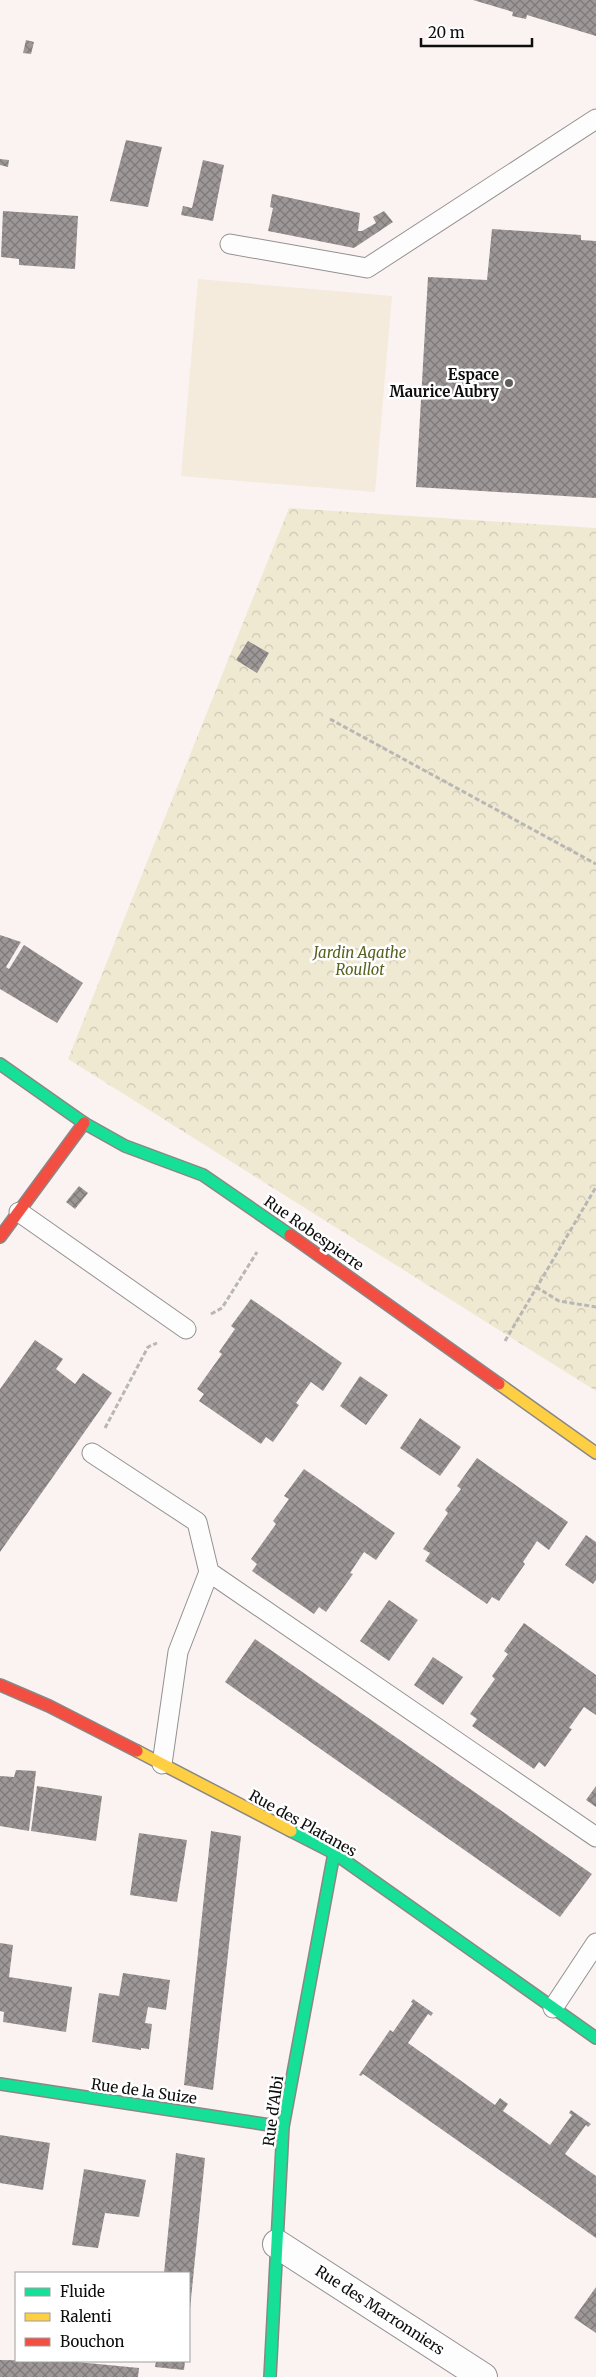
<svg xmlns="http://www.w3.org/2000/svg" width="596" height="2377" font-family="Merriweather,serif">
<defs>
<pattern id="park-crowns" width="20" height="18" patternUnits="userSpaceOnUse" patternTransform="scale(1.25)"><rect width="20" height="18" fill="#f0e9d2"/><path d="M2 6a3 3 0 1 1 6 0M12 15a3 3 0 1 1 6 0" fill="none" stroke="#cdc7b3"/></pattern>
<pattern id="building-cross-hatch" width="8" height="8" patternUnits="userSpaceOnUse" patternTransform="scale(1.25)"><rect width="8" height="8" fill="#9d9897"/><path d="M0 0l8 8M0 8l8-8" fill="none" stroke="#7e7a7a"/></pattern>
</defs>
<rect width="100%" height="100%" fill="#faf3f1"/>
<path fill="url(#park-crowns)" d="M289,508L596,528V1391L68,1059Z"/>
<path fill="#f4ebdc" d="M198,279L392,296L375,492L181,476Z"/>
<path fill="url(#building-cross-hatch)" d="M473,0H596V36L527,15L526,19L512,16L513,12Z
M26,40L34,42L31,54L23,53Z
M126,140L162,147L148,207L110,201Z
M0,159L9,160L8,167L0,165Z
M203,160L224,165L213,221L181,215L183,206L192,208Z
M272,194L360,213L358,231H362L376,223L373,217L384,211L393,222L354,248L268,231L273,208L270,207Z
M3,211L78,216L75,269L19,265V259L1,257Z
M492,229L581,235V240L596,241V498L416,487L428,277L487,280Z
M248,641L269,653L257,673L236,660Z
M0,935L21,942L6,967L9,969L24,945L83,983L57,1023L0,989Z
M79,1186L88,1193L75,1209L66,1202Z
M251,1299L342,1363L323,1391L311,1382L296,1403L299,1405L273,1442L266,1437L261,1444L199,1401L204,1394L197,1389L222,1354L219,1352L235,1329L231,1326Z
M35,1340L63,1359L56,1369L75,1384L83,1373L112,1393L0,1552V1389Z
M360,1376L388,1395L366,1425L340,1406Z
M420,1418L461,1447L440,1476L400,1448Z
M477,1458L568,1522L549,1550L537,1541L523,1562L525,1564L499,1601L492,1597L487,1604L425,1561L430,1553L423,1549L448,1513L445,1510L461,1489L457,1486Z
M304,1469L395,1533L376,1560L364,1552L350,1573L353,1574L326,1612L319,1607L314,1614L252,1571L257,1564L251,1559L276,1524L273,1521L289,1499L284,1496Z
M586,1535L596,1542V1580L593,1584L565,1565Z
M389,1600L418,1620L389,1661L360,1641Z
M524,1623L596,1675V1715L584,1707L569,1728L572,1729L545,1767L539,1762L534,1769L472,1726L477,1719L470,1714L495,1679L492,1676L508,1654L504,1651Z
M255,1639L592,1874L560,1917L225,1682Z
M433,1657L463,1677L443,1705L414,1685Z
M16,1770L36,1771L29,1831L0,1826V1776L14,1777Z
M37,1786L102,1796L96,1841L31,1831Z
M596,1786V1807L586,1800Z
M211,1831L241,1836L213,2090L184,2085Z
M139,1833L187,1840L177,1902L130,1895Z
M0,1943L13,1945L9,1977L72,1987L66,2032L3,2022L4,2012L0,2011Z
M123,1973L170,1980L166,2010L148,2007L145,2023L152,2024L149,2049L141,2048V2050L92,2042L99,1993L119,1996Z
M413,1999L433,2013L431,2016L428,2014L408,2043L495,2105L500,2098L508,2104L503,2111L550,2145L572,2115L569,2113L571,2110L591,2124L588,2127L586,2125L565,2154L596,2176V2238L363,2074L361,2076L359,2075L390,2030L393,2032L413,2003L411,2002Z
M0,2135L50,2143L43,2190L0,2183Z
M176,2153L205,2158L190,2309L189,2273H164Z
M84,2169L146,2180L139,2217L105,2213L98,2248L72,2245Z
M596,2287V2333L574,2318Z
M0,2360L67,2361L139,2368L138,2377H0Z
M156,2361H185L184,2370L155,2367Z"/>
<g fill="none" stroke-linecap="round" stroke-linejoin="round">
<g stroke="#949190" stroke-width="21">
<path id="lane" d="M230,244L367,268L596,119
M19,1212L186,1329
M92,1453L197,1522L209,1572
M162,1764L178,1652L209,1572L596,1837
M553,2008L596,1943"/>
</g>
<g stroke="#949190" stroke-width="30">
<path id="street" d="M277,2244L483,2377"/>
</g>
<g stroke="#8a8786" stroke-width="14">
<path id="fast" d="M0,1064L84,1123L125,1146L203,1175L290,1235
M291,1831L334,1853L596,2038
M0,2084L283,2127
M270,2377L283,2127L334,1853"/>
</g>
<g stroke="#8a8786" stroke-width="14">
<path id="slow" d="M499,1384L596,1453
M137,1751L291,1831"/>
</g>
<g stroke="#8a8786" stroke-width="14">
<path id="jam" d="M290,1235L499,1384
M0,1237L84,1123
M0,1685L49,1706L137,1751"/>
</g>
<path stroke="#b8b7b6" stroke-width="3" stroke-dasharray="5 2.5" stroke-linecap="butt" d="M330,719L596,864
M536,1287L559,1301L596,1307
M211,1314L222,1308L257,1252
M505,1341L596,1187
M105,1428L148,1347L157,1343"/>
<use href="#lane" stroke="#fefdfd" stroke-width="19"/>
<use href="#street" stroke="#fefdfd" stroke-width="28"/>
<use href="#fast" stroke="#16e098" stroke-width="11"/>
<use href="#slow" stroke="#ffcf43" stroke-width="11"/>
<use href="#jam" stroke="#f24e42" stroke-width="11"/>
</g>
<circle fill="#605e5d" stroke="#fff" stroke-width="2" cx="509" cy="383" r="5"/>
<g text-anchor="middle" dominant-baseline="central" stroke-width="5" stroke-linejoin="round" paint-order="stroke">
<g font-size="15" font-weight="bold" fill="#0d0d0d" stroke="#fff" text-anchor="end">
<text x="499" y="374">Espace<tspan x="499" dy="17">Maurice Aubry</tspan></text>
</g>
<g font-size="15" font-style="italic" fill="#576220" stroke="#fff">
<text x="360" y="952">Jardin Agathe<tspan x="360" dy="17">Roullot</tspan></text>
</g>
<g font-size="15" fill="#0d0d0d" stroke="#fff">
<text transform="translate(314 1233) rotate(35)">Rue Robespierre</text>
<text transform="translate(303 1823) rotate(29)">Rue des Platanes</text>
<text transform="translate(144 2091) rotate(8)">Rue de la Suize</text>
<text transform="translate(273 2111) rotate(-82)">Rue d'Albi</text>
<text transform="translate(380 2310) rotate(33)">Rue des Marronniers</text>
</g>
</g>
<rect x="15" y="2272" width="175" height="90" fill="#ffffff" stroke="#9e9e9e"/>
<rect x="25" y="2288" width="25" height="8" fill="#16e098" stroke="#9e9e9e"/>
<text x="60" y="2297" font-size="15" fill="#0d0d0d">Fluide</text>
<rect x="25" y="2313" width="25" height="8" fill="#ffcf43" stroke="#9e9e9e"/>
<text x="60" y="2322" font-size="15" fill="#0d0d0d">Ralenti</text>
<rect x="25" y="2338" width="25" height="8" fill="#f24e42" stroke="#9e9e9e"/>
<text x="60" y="2347" font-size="15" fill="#0d0d0d">Bouchon</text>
<path d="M421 38v8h111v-8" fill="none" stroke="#0d0d0d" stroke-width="2.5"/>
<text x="428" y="38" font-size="15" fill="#0d0d0d" stroke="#ffffff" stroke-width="4" paint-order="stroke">20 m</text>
</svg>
